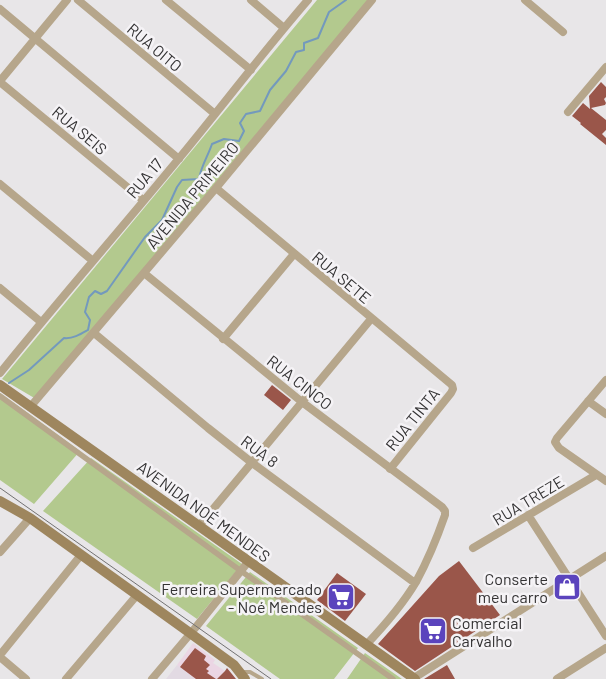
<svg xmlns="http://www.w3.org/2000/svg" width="606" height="679" font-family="Barlow,sans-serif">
<rect width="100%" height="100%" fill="#e8e6e8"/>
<path fill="#e2dae3" d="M177,665L195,679H166Z"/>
<path fill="#ebd6e4" d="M193,643L215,660L213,663L225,671L217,679H195L177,665Z"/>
<path fill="#b3c98e" d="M317,0H368L36,399L2,379Z
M0,393L80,451L34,504L0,480Z
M91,458L242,564L197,619L43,511Z
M250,572L358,648L334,679H280L206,626Z
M365,653L402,679H347Z"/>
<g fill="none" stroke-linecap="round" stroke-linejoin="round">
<path stroke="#7399bd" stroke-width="2" d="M9,383L29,370L64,338C73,339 81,334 88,330L90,320L85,312L89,297L95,291L101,294L107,291L145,237L162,220L177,187L182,180L199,179C201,166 208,156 212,144L224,139L239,141L244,131L240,123L246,114L260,111L270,90L286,71L296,52L304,50V43L318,38L329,12L346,0"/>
</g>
<path fill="#9a564a" d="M601,82L606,87V97L604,99L606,103L605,105L591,108L606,120V130L602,134L606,138V145L580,124L581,123L572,116L583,103L590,109L589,96Z
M272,385L291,400L283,410L264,395Z
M459,561L500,615L415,671L378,644L439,576Z
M337,573L366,594L345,621L317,600Z
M195,648L206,656L204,660L210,665L206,669L209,671L207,673L216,679H196L180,667Z
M447,665L455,679H424Z
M227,668L236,679H217L225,671Z"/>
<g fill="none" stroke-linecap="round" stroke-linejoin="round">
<path stroke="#b6a68b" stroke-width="4" d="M243,672H250L262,679"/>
<path stroke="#b6a68b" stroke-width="5.5" d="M0,396L241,571L393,679"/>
<path stroke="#b6a68b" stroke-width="8" d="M78,0L215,114
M166,0L251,70
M251,0L284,28
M525,0L563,32
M0,9L179,159
M0,81L67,0
M0,82L143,200
M568,112L606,67
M0,184L93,261
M216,188L452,385L453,389L451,393L390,469
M144,273L302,402L442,507L445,511V515C437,538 428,560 416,582C403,604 383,627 366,645
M0,288L41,322
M94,333L208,428L251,462L415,583
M223,339L294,254
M0,373C59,300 121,229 181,156C223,105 264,51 308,0
M606,380L557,438L555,442L559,448L606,481
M588,401L606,414
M31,406L216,188L372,0
M528,515L606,636
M199,526L371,319
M473,548L596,475
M0,552L30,518
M0,655L81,555
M0,657L26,679
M414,678L606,556
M66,679L137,595
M152,679L196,627L248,562
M557,679L606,648"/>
<path stroke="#9e865e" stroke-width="10" d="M0,385L415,679
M0,501L30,518L190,633L234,665L245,679"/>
<path stroke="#727172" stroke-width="1" d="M0,488L271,679"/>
</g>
<defs>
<g id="shop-square" transform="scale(1.4375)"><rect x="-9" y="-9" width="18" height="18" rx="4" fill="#5b44bd" stroke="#f5f3f6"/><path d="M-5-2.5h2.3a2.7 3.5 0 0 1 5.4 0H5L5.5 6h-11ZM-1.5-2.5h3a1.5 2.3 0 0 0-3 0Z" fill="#fff"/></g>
<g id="supermarket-square" transform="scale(1.4375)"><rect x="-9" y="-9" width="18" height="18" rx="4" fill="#5b44bd" stroke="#f5f3f6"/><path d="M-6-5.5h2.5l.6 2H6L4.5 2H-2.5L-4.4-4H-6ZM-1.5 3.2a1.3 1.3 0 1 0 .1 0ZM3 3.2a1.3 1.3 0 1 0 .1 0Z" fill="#fff"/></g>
</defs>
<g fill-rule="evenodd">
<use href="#shop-square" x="567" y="587"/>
<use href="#supermarket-square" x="341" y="597"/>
<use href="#supermarket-square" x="433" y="631"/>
</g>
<g text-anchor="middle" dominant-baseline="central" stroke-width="5" stroke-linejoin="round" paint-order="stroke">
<g font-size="16" fill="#333233" stroke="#f5f3f6">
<text transform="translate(155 47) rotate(40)">RUA OITO</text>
<text transform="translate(80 130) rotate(40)">RUA SEIS</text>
<text transform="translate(144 178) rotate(-50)">RUA 17</text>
<text transform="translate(192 195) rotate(-50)">AVENIDA PRIMEIRO</text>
<text transform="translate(342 277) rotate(40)">RUA SETE</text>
<text transform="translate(300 382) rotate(38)">RUA CINCO</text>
<text transform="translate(412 419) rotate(-51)">RUA TINTA</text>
<text transform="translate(260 451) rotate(37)">RUA 8</text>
<text transform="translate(528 500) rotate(-31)">RUA TREZE</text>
<text transform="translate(204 511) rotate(36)">AVENIDA NOÉ MENDES</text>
</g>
<g font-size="16" fill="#333233" stroke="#f5f3f6" text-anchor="end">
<text x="548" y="578">Conserte<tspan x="548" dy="18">meu carro</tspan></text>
<text x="322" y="588">Ferreira Supermercado<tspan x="322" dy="18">- Noé Mendes</tspan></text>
<text x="452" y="622" text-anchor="start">Comercial<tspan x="452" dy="18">Carvalho</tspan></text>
</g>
</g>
</svg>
